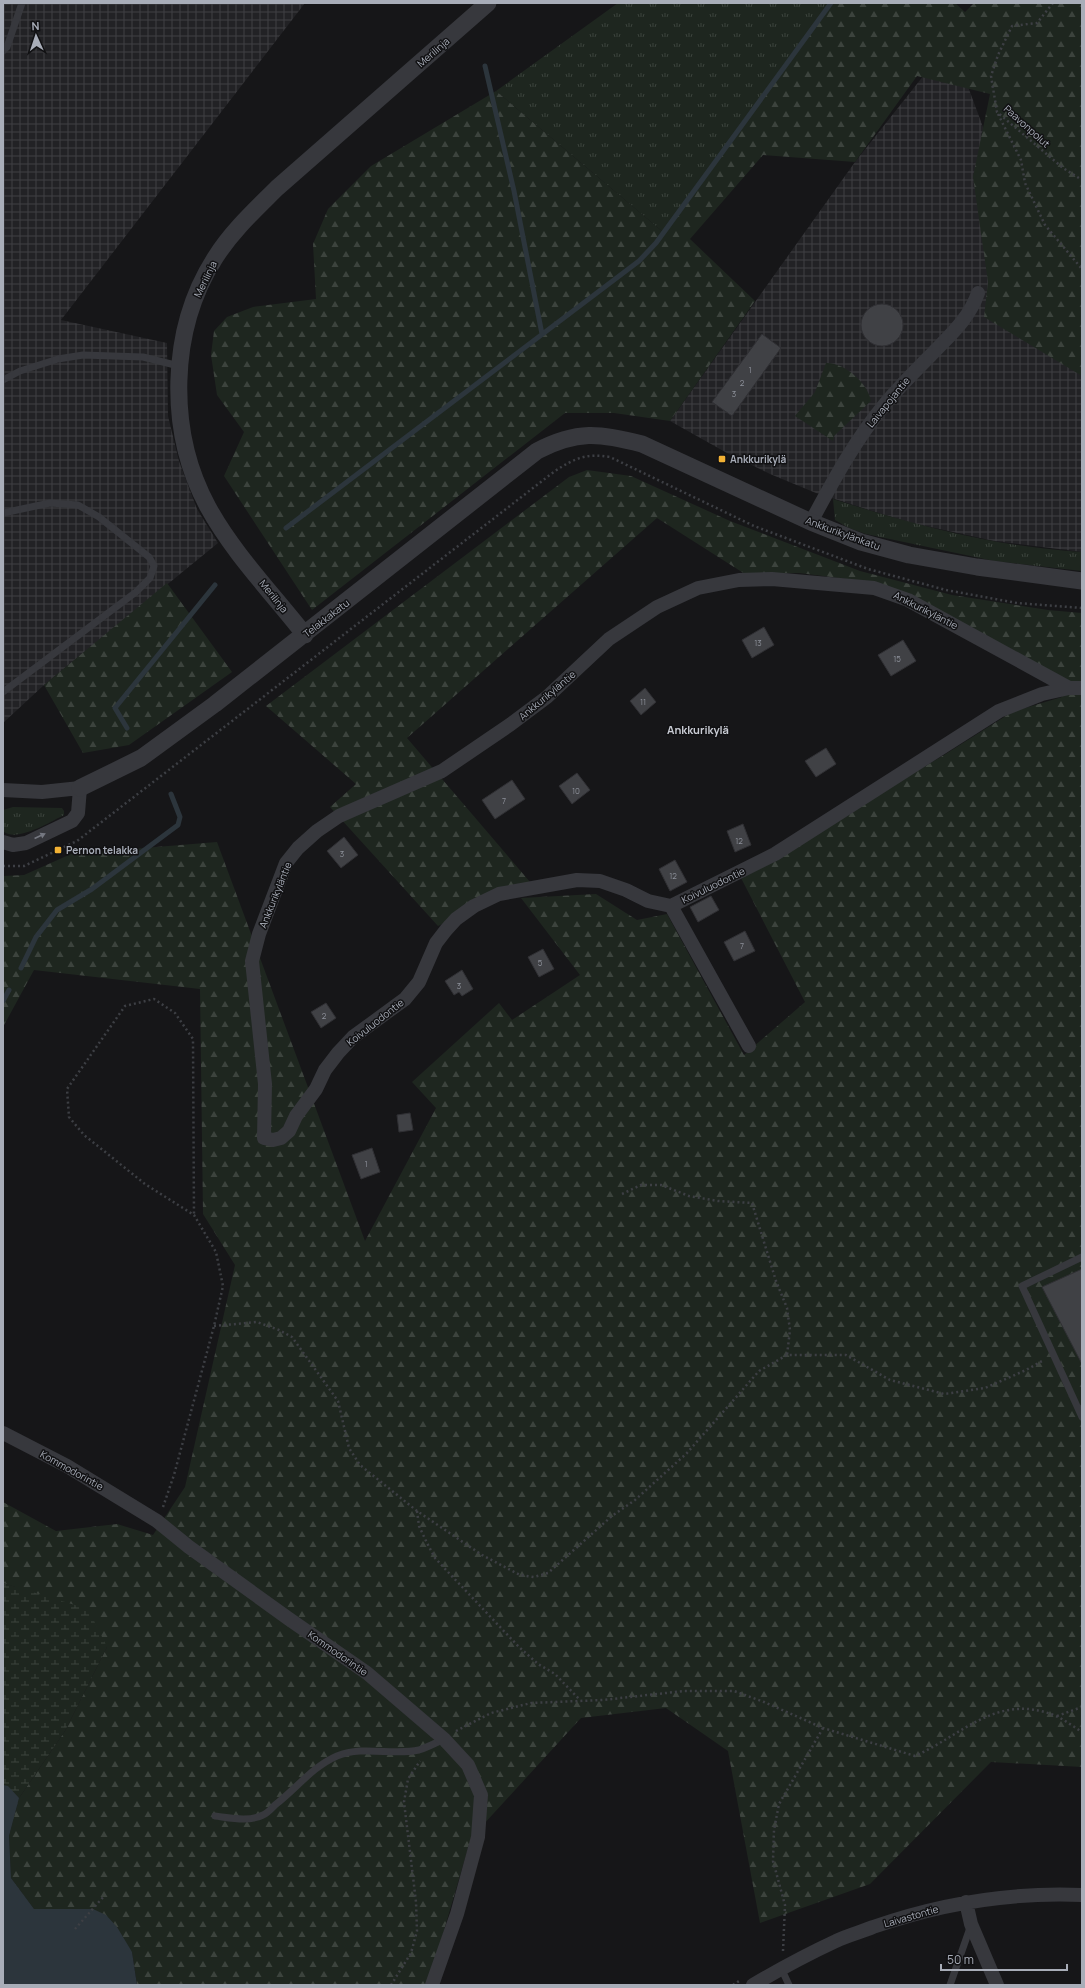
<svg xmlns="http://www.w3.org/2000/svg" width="1085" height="1988" font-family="Manrope,sans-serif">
<defs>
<pattern id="industrial-grid" width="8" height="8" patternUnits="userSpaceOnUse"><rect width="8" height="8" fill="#222225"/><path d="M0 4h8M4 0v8" fill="none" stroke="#3f3f43"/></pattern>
<pattern id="grass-tufts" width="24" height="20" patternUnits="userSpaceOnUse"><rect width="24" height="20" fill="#1e261f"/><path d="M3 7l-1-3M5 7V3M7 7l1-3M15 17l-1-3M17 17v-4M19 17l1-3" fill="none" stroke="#3c433d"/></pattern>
<pattern id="forest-firs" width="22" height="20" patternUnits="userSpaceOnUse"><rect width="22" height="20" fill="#1e261f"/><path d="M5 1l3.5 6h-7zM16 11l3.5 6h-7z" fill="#3c433d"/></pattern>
<pattern id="wetland-marsh" width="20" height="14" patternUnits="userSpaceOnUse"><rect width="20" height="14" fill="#1e261f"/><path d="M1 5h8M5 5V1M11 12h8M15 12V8" fill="none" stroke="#3c433d"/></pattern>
</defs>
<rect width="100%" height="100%" fill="#161618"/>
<path fill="url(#industrial-grid)" d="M3,3H305L61,320L167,343L168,416L179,461L197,509L218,543L44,685L3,723Z
M951,41L1056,323L1082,346V552L994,541L912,523L872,511L816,493L770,474L727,453L670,421L855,162Z"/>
<path fill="url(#grass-tufts)" d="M618,3H831L663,232L496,91Z
M833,499C914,525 997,547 1082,552V571L994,561L866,534L849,528L835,520Z
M13,807L62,808L64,811V815C50,822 16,843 3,831V810Z"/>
<path fill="url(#forest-firs)" d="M831,3H955L965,12L974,3H1082V376L984,317L988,282L973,177L990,94L917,76L855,162L763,155L690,239L755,301L670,421L614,413H565L312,610L224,476L244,432L217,395L211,355L214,331L227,317L253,307L316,299L313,244L328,209L371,166L496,91L663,232Z
M826,363C844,362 868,383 871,401L834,436L833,441L795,416L815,392Z
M587,470L631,476L730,521L860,571L952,595L1048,610L1082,613V1767L991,1762L870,1884L760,1923L728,1751L666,1708L581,1718L471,1838L428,1985H137L132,1952L60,1910L34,1909L11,1878L9,1836L19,1798L65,1731L107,1647L15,1587L3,1583V1502L56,1531L117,1524L153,1535L185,1487L235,1265L203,1214L200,989L34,970L3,1027V876L24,875L71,854L217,842L365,1241L436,1108L412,1082L499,1003L512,1020L580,975L521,898L596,894L637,920L667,914L744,1055L805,1002L740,876L944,755L1012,712L1062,697L1057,678L855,580L799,573L745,574L657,518L407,738L530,882L438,926L330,807L356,784L266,706L569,477Z
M167,583L232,672L129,745L83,753L44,685Z"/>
<path fill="url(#wetland-marsh)" d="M3,1583L88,1609L107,1647L65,1731L19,1798L9,1836L11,1878L34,1909L60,1910L3,1980Z"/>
<path fill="#2c353c" d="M3,1785L8,1786L19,1798L9,1836L11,1878L34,1909H93L106,1915L117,1927L132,1952L137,1985H3Z"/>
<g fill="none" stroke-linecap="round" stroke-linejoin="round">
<path stroke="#2c353c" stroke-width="5" d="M485,66L514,191L542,334
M286,528L639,261L656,243L831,3
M127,728L115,708L215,585
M21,968L36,937L57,910L92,889L178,825L180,817L171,794
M3,1001L9,990"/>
</g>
<path fill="#404145" stroke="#303034" d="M861 325a21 21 0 1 1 42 0a21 21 0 1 1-42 0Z
M762,334L781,348L732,416L712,402Z
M764,627L774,645L752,658L742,640Z
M903,640L916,661L891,676L878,655Z
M645,688L656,702L641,715L630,701Z
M826,748L836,764L816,777L805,761Z
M577,773L590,790L572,804L559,786Z
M512,780L525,799L495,819L482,800Z
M743,824L751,845L735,852L727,831Z
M344,837L358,855L341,868L327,851Z
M675,860L687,882L670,891L659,869Z
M711,896L719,910L698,922L690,907Z
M745,931L755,951L734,961L724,942Z
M543,949L554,969L539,977L528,957Z
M462,970L473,989L462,996L459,992L454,995L445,981Z
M326,1003L336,1018L321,1028L311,1012Z
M410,1113L413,1130L399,1132L397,1115Z
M372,1148L380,1172L361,1179L352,1155Z
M1082,1269V1364L1042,1287Z"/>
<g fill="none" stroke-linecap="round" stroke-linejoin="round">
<path stroke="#3d3f44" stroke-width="2.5" stroke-dasharray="2 3" stroke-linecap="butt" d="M1053,3L1037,23L1012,26L998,55L991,76L997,112L1063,168L1082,180
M998,114L1021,160L1025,183L1045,225L1082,269
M3,866H24L77,841L555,471C575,458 587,453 610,457L754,526L868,569L946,590L1017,603L1082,608
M622,1194L641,1185H661L689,1196L718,1201L752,1203L776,1281L787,1308L790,1330L787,1355
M214,1326L257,1322L279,1330L292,1337L338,1401L349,1448L360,1465L417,1511L482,1555L520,1575L534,1577L548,1573L612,1516L635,1500L687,1453L759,1371L787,1355H846L890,1380L944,1394L985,1388L1026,1370L1044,1360
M163,1507L174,1475L214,1326L223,1286L216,1252L194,1215L145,1184L99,1147L84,1135L69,1117L67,1089L125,1006L154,999L175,1013L193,1039L194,1215
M417,1511L419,1526L427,1543L435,1558L448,1572L519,1647L538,1664L555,1674L580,1700
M1057,1716L1082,1707
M456,1731L491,1713L531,1703L603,1700L684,1691H734L764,1702L823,1728L915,1756C964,1734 998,1692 1056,1716C1065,1720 1074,1727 1082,1732
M75,1929L105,1895
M783,1951L785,1905L773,1861L774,1830L779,1804L823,1728
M391,1985L411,1953L417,1931L416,1902L404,1802L408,1779L420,1761
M733,1985L739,1981"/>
<path stroke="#37383d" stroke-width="7" d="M3,51L7,47L22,3
M3,380L20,371L58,359L83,355L143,357L179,366
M3,513L50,503L78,505L99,517L149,557L154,566L150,578L136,592L3,692
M1082,1257L1022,1286L1082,1417
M215,1816C231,1818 249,1822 263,1815C268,1813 272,1808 275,1805C297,1788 312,1767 337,1756C364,1745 392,1756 419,1750C428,1747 436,1743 444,1739
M781,1968L789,1985
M950,1985L971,1925"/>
<path stroke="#37383d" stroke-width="14" d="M811,522C833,481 855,440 885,404C899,387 915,371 931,355C950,335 969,319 978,293
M1069,688L1042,694L999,711L775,854L671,906L648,901L626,890L600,881L577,880L499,894L474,906L456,919L446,930L436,943L419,982L405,999L353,1037L338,1053L325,1070L316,1089L296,1116L289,1131L281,1138L273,1140L264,1138L265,1084L252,961L259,934L286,863L298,848L317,831L339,816L442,771L511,724L547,697L609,639L657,607L698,588L739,580L772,579L874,588L908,600L1069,688H1082
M3,790L42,792L80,788L78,813L72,821L26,843L13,845L3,842
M671,906L749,1046
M3,1433L67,1466L157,1521L189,1547L289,1619L367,1673L444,1739L468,1765L481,1795L478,1837L457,1914L432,1985
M966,1902L971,1924L997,1985
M753,1985C780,1969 808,1954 836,1941C848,1935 861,1932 873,1927C942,1903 1009,1892 1082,1895"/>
<path stroke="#37383d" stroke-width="17" d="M305,635C273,594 233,553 208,507C167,432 169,330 215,258C232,231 255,210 277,188L488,3
M80,788L141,758L215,704L537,451C577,430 600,433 642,444L811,522L861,542L909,555L977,567L1082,581"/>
</g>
<defs><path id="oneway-solid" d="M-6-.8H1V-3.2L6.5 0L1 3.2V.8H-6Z"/></defs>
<use fill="#757881" href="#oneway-solid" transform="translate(40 836) rotate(-25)"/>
<g fill="#f2b134" stroke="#111113" stroke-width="1.5">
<rect x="718" y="455" width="8" height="8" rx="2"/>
<rect x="54" y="846" width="8" height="8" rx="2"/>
</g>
<g text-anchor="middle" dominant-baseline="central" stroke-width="3" stroke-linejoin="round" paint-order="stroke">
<g font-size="8" fill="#8e929b">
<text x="750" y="369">1</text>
<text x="742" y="382">2</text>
<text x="734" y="393">3</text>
<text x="758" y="642">13</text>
<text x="897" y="658">15</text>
<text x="643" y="701">11</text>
<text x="576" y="790">10</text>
<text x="504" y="800">7</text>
<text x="739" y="840">12</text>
<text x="342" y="853">3</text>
<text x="673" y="875">12</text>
<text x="742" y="945">7</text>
<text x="540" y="962">5</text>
<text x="459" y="985">3</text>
<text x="324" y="1015">2</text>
<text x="366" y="1163">1</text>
</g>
<g font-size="10" fill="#a8adb8" stroke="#111113">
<text transform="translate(433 52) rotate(-41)">Merilinja</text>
<text transform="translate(1027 126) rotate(42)">Paavonpolut</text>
<text transform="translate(205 279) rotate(-64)">Merilinja</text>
<text transform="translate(888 402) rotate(-51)">Laivapojantie</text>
<text transform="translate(843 533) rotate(20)">Ankkurikylänkatu</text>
<text transform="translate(274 596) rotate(51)">Merilinja</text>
<text transform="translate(926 610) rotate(27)">Ankkurikyläntie</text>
<text transform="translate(326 618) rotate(-38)">Telakkakatu</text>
<text transform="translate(547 695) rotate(-40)">Ankkurikyläntie</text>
<text transform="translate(713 885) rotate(-26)">Koivuluodontie</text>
<text transform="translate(275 895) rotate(-68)">Ankkurikyläntie</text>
<text transform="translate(375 1022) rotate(-38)">Koivuluodontie</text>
<text transform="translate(72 1470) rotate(29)">Kommodorintie</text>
<text transform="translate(338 1653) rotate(35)">Kommodorintie</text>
<text transform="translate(911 1916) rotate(-16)">Laivastontie</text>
</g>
<g font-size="10" font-weight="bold" fill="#a8adb8" stroke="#111113" text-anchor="start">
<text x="730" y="459">Ankkurikylä</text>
<text x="66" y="850">Pernon telakka</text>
</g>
<g font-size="11" font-weight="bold" fill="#c9ccd4" stroke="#111113">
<text x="698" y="729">Ankkurikylä</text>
</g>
</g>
<rect width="1085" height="1988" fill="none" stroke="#a8adb8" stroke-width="8"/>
<g transform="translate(36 36) rotate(357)" stroke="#111113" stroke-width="3" paint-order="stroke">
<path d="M0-3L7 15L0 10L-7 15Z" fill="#a8adb8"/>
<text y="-6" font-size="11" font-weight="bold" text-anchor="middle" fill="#a8adb8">N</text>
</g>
<path d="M941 1964v6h126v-6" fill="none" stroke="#a8adb8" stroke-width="2"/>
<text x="947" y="1964" font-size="12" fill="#a8adb8" stroke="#111113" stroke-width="3" paint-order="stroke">50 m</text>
</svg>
